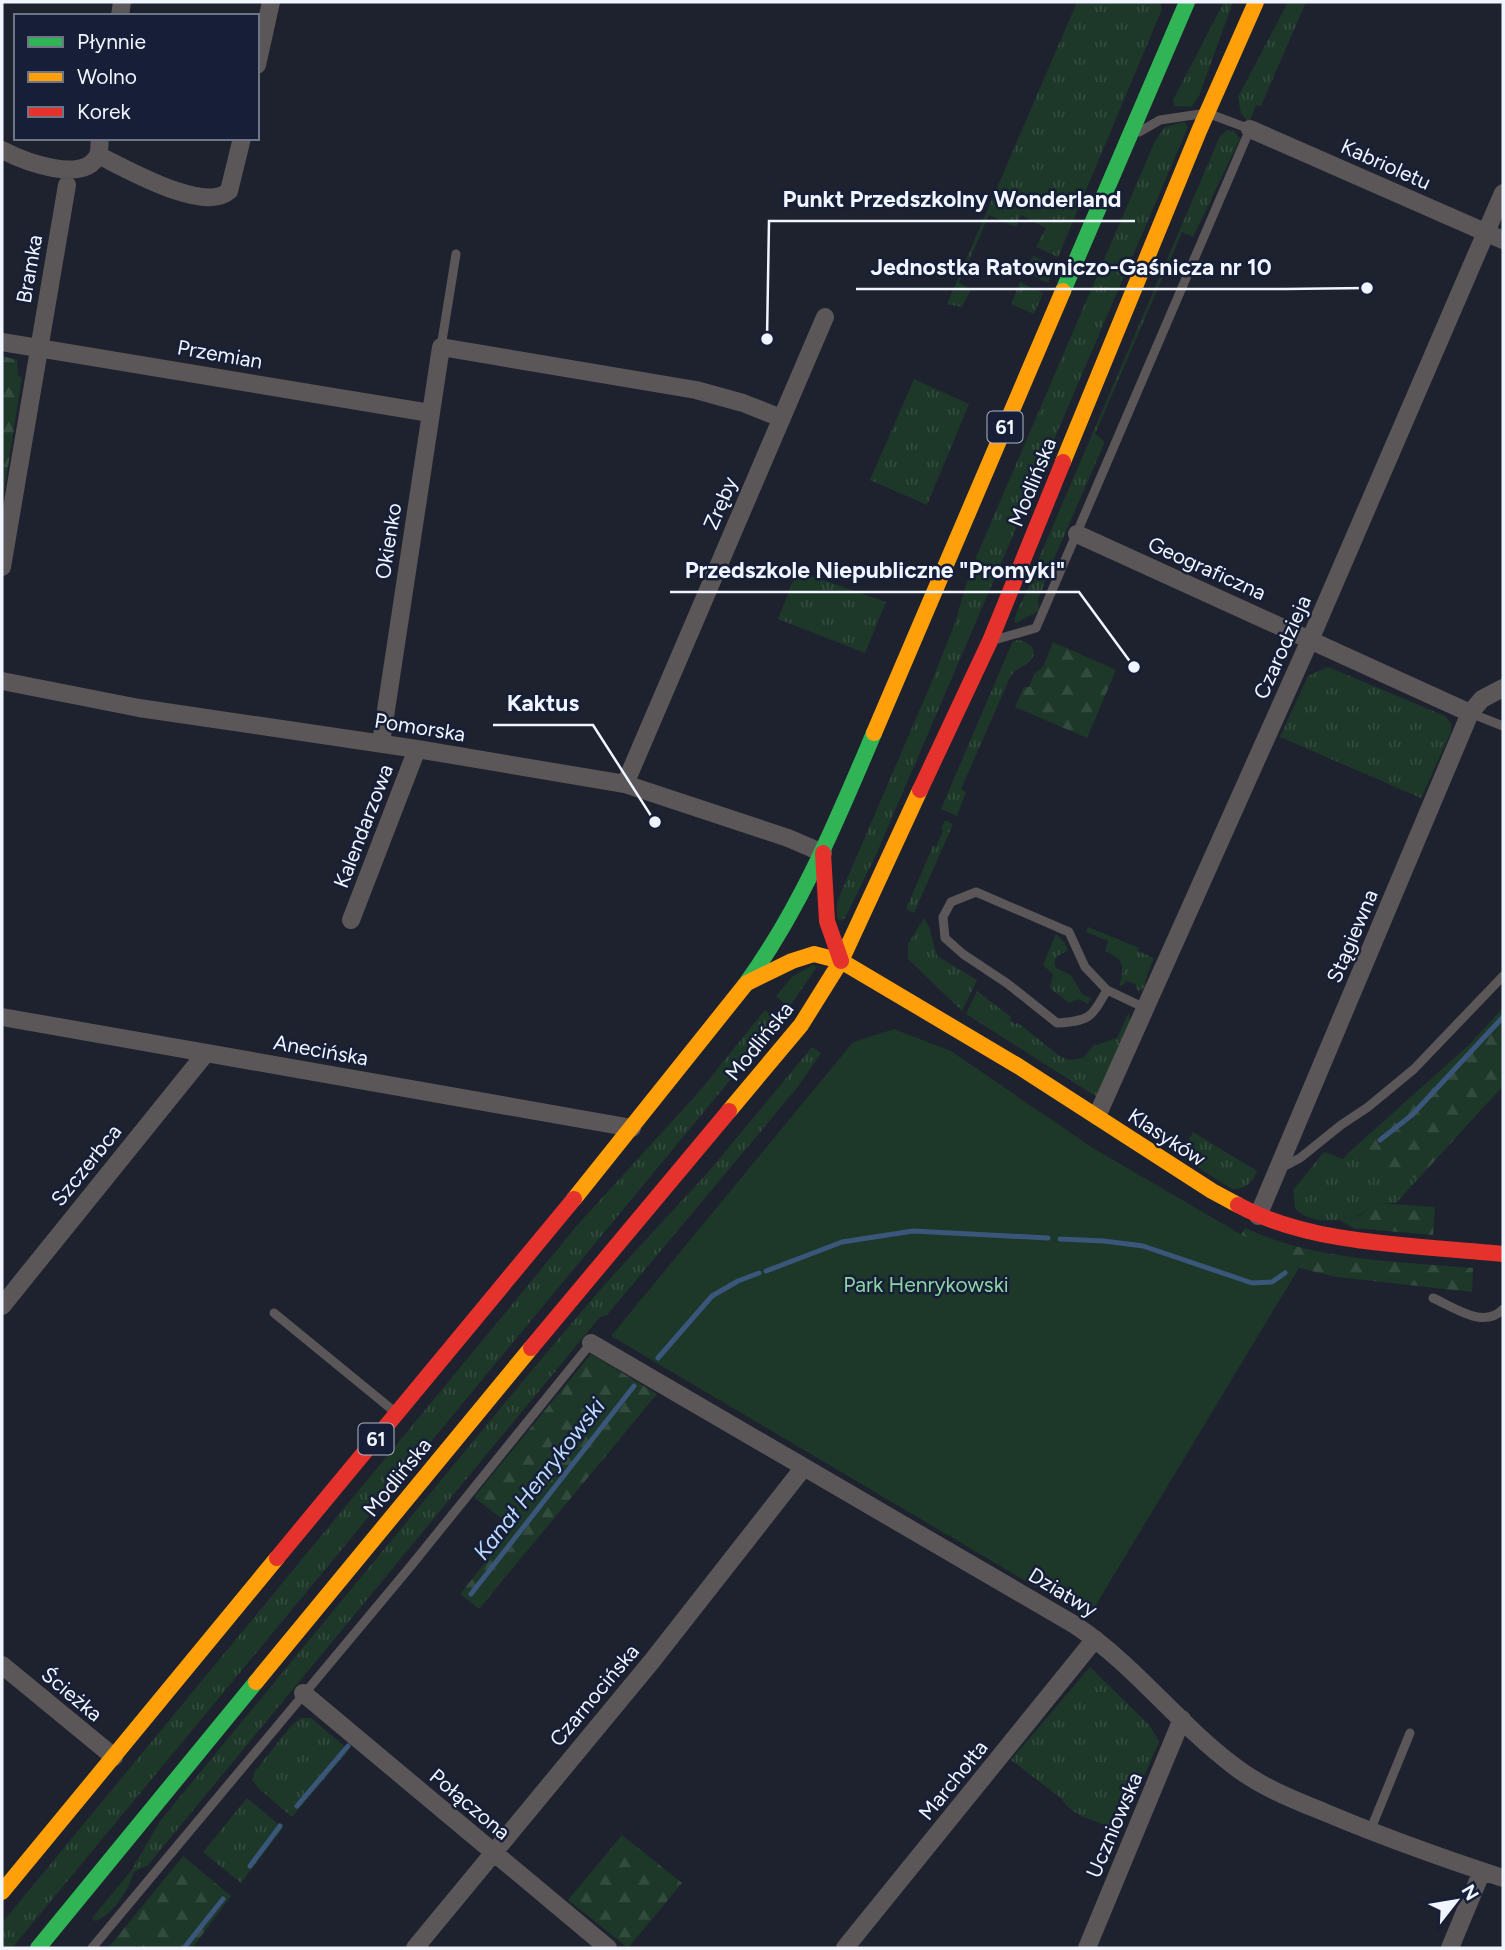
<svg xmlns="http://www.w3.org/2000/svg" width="1505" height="1950" font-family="Figtree,sans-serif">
<defs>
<pattern id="grass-tufts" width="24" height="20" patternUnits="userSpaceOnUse" patternTransform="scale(1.75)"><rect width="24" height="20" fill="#1d3728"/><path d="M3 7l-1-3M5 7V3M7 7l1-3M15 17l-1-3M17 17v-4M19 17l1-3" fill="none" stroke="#334b3e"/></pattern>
<pattern id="forest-firs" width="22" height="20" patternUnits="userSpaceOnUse" patternTransform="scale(1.75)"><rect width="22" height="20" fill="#1d3728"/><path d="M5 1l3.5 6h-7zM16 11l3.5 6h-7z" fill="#334b3e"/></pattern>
</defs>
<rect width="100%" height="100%" fill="#1e222f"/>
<path fill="url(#grass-tufts)" d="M1077,2H1160L1162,9L1058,257L1036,247L1046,228L1021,215L1016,227L989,215L959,283L971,289L962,307L947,304Z
M1224,2H1233L1199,96L1191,107L1174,106L1173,100Z
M1288,2H1306L1261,106L1256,105L1249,123L1241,113L1238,97Z
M1184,122L1188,127L876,855L845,918L840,921L837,917V902L930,686L954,625L971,569L1155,141L1165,127Z
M1227,130L1234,131L1240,139L1193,237L1182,232L1095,434L1104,441V444L1053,561L1038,600L1039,611L1016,623L1014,622C1018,603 1031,589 1034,570L1220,136Z
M1033,256L1055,266L1048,283L1025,272Z
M1020,282L1043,293L1034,314L1011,304Z
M914,379L969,404L927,505L870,480Z
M797,571L886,602L865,653L778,619Z
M1017,640C1030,640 1041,653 1028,663C1024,667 1017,668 1013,673C1010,677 1007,684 1005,689L961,789L966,792L957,816L941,809L1012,643Z
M1328,667L1445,716L1451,723V732L1421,798L1280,737L1308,676Z
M945,820L953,824L914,913L906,909L933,846L936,847L943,831L941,829Z
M924,918L929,927L937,956L977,980L962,1011L908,959V944Z
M1088,927L1139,948L1138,951L1154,958L1145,981L1146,987L1138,991L1135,984L1127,981L1121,986L1119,985C1126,965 1123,959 1105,951L1108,941L1086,932Z
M1056,934L1065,943L1068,951C1059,954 1052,958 1056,968L1071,975L1082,994L1091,998L1088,1004L1079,999L1069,1003L1050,988L1053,974L1043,965Z
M813,965L817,967L789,1007L776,996L792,977Z
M977,991L1011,1017L1010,1020L1015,1024L1018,1023L1061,1057L1070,1060L1083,1058L1093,1046L1117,1038L1129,1012L1130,1022L1097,1097L966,1014Z
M765,1010L779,1021L12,1948H2V1923L580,1222L698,1093Z
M812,1047L821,1053L797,1088L607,1315L600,1317L148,1865L134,1872C128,1890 114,1915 95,1921L92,1918L131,1871L160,1821L527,1376L605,1284L710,1170Z
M1193,1132L1257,1171C1252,1183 1246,1189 1232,1189L1180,1156Z
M1324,1152L1343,1159L1346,1155L1418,1179L1396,1203H1377C1371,1207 1365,1213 1358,1215C1340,1222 1309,1225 1295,1208L1293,1190Z
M1090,1667L1150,1726L1159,1742L1120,1830C1102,1823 1071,1817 1062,1799L1011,1760Z
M301,1718H311L349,1750L292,1817L259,1789L252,1780L255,1771L291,1726Z
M247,1798L283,1828L241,1883L203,1852Z"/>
<path fill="url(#forest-firs)" d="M2,356L17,360L18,376L22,377L2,505Z
M1053,642L1116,670L1087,738L1015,707L1024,687H1029L1034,674L1043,667Z
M1503,1008V1086L1418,1179L1346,1155L1470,1044Z
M1377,1203L1435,1207L1433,1235L1353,1228L1340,1220L1361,1215Z
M1245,1228C1316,1261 1396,1261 1473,1268L1472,1292L1337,1277L1299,1268L1241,1235Z
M591,1354L657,1394L479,1609L460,1594L513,1528L474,1497Z
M622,1835L682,1883L628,1948L568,1900Z
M183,1856L231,1896L192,1948H108Z"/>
<path fill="#1d3728" d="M894,1029L951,1051L1093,1148L1299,1268L1088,1618L611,1336L853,1042Z"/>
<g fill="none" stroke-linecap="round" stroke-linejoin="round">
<path stroke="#3a567a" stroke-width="5" d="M1380,1140L1412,1115L1503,1017
M1060,1239L1104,1241L1143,1246L1252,1283L1272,1282L1285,1273
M766,1271L842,1242L913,1231L1048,1238
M658,1358L712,1296L738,1281L759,1273
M471,1594L634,1386
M297,1806L348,1746
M250,1866L280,1826
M184,1948L223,1899"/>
<path stroke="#5b5657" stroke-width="9" d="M441,347L456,254
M994,640L1036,628L1250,129L1207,113L1160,120L1139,132
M1470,713L1503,726
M1107,990C1091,1018 1090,1021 1057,1023L1008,984L963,954L945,938L943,917L951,902L976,892L1069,932L1085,967L1107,990L1145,1008
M1281,1168L1300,1158L1341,1125L1368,1107L1414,1069L1503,976
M1433,1298C1454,1307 1484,1330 1503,1309
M274,1313L395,1412
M1370,1831L1410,1733
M92,1948L410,1567L591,1343"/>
<path stroke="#5b5657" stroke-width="18" d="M120,16L122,2
M257,65L271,2
M1250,129L1503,240
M2,150C23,161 84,185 98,155C100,150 99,143 100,138
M98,155C125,168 204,214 229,191L242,138
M2,342L430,413
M1077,534L1470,713
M2,567L67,185
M2,681L139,708L417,749L625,784L788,838L823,853
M381,743L441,347L696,390L743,403L781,418
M625,784L825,317
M351,920L417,749
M2,1017L632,1128
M1097,1116L1310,640L1503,193
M1258,1216L1470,713L1482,699L1503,688
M2,1306L206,1053
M591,1343L1075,1625C1135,1665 1177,1723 1234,1766C1261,1787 1292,1799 1324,1812C1383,1837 1442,1858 1503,1878
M2,1665L114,1757
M303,1693L608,1948
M415,1948L652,1661L804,1467
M845,1948L1095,1639
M1087,1948L1182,1719
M1450,1948L1482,1871"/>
<path stroke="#30b455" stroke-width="16" d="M1063,291L1187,2
M745,985C801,908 837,820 874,733
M38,1948L256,1682"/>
<path stroke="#ff9f0a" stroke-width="16" d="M1063,462L1199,131L1256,2
M874,733L1063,291
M747,983L792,961L814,954L841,961L1018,1066L1212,1191L1238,1205
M729,1111L801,1025L841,961L920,790
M574,1199L745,985
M256,1682L531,1348
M2,1892L277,1558"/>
<path stroke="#e5322d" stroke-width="16" d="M920,790L990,641L1063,462
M823,853L827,921L841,961
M1238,1205C1313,1246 1418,1245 1503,1254
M531,1348L729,1111
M277,1558L574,1199"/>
</g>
<g text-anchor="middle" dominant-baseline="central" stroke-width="5" stroke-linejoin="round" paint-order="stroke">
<g fill="#161f37" stroke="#afb5c3" stroke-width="2">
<rect x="987.5" y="411.5" width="35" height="31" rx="5"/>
<rect x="358.5" y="1423.5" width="35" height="31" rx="5"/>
</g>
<g font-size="19" font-weight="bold" fill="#f0f5ff">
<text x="1005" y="427">61</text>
<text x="376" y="1439">61</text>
</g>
<g font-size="21" fill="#f0f5ff" stroke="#161f37">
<text transform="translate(1386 164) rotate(24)">Kabrioletu</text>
<text transform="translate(29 269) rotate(-80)">Bramka</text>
<text transform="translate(220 354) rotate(10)">Przemian</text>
<text transform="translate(1032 482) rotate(-68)">Modlińska</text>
<text transform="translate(720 503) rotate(-67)">Zręby</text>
<text transform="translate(388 541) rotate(-81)">Okienko</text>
<text transform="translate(1207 568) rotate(24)">Geograficzna</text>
<text transform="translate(1282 647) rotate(-66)">Czarodzieja</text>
<text transform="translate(420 727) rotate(9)">Pomorska</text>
<text transform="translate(363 826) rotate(-69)">Kalendarzowa</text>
<text transform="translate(1352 936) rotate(-67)">Stągiewna</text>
<text transform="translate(759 1041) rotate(-51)">Modlińska</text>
<text transform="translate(321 1050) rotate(10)">Anecińska</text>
<text transform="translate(1167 1137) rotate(33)">Klasyków</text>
<text transform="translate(86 1165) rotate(-51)">Szczerbca</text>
<text transform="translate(397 1477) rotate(-51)">Modlińska</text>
<text transform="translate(1063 1592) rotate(31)">Dziatwy</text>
<text transform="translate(72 1694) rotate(40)">Ścieżka</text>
<text transform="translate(594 1695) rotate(-50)">Czarnocińska</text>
<text transform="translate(953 1780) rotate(-51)">Marchołta</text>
<text transform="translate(470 1804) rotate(40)">Połączona</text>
<text transform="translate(1114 1825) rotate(-67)">Uczniowska</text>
</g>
<g font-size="21" fill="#8cd4a2" stroke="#161f37">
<text x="926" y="1284">Park Henrykowski</text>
</g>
<g font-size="23" font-style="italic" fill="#bcd9ff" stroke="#161f37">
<text transform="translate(539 1479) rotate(-52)">Kanał Henrykowski</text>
</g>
</g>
<path fill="none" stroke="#f0f5ff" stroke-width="2.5" d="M767 339L769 221H1135M1367 288L1285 289H856M1134 667L1079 592H670M655 822L593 725H493"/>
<g fill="#f0f5ff" stroke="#161f37" stroke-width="2.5">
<circle cx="767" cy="339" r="7"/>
<circle cx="1367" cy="288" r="7"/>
<circle cx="1134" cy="667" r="7"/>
<circle cx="655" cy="822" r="7"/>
</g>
<g font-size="23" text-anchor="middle" font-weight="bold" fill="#f0f5ff" stroke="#161f37" stroke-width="5" stroke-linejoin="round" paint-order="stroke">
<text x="952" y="207">Punkt Przedszkolny Wonderland</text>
<text x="1071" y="275">Jednostka Ratowniczo-Gaśnicza nr 10</text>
<text x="875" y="578">Przedszkole Niepubliczne "Promyki"</text>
<text x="543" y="711">Kaktus</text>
</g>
<rect width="1505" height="1950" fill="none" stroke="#f0f5ff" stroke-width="7"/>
<rect x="14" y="14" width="245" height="126" fill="#161f37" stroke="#6d7587" stroke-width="2"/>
<rect x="28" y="37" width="35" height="10" fill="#30b455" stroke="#6d7587" stroke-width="2"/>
<text x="77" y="49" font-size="21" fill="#f0f5ff">Płynnie</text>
<rect x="28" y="72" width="35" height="10" fill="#ff9f0a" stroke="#6d7587" stroke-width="2"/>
<text x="77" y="84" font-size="21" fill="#f0f5ff">Wolno</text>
<rect x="28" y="107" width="35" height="10" fill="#e5322d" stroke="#6d7587" stroke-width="2"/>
<text x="77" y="119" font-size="21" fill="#f0f5ff">Korek</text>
<g transform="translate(1456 1901) rotate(59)" stroke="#161f37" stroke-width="5" paint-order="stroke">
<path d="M0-5L12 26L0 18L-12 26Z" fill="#f0f5ff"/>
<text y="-10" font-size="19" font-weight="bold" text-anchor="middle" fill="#f0f5ff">N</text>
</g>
</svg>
